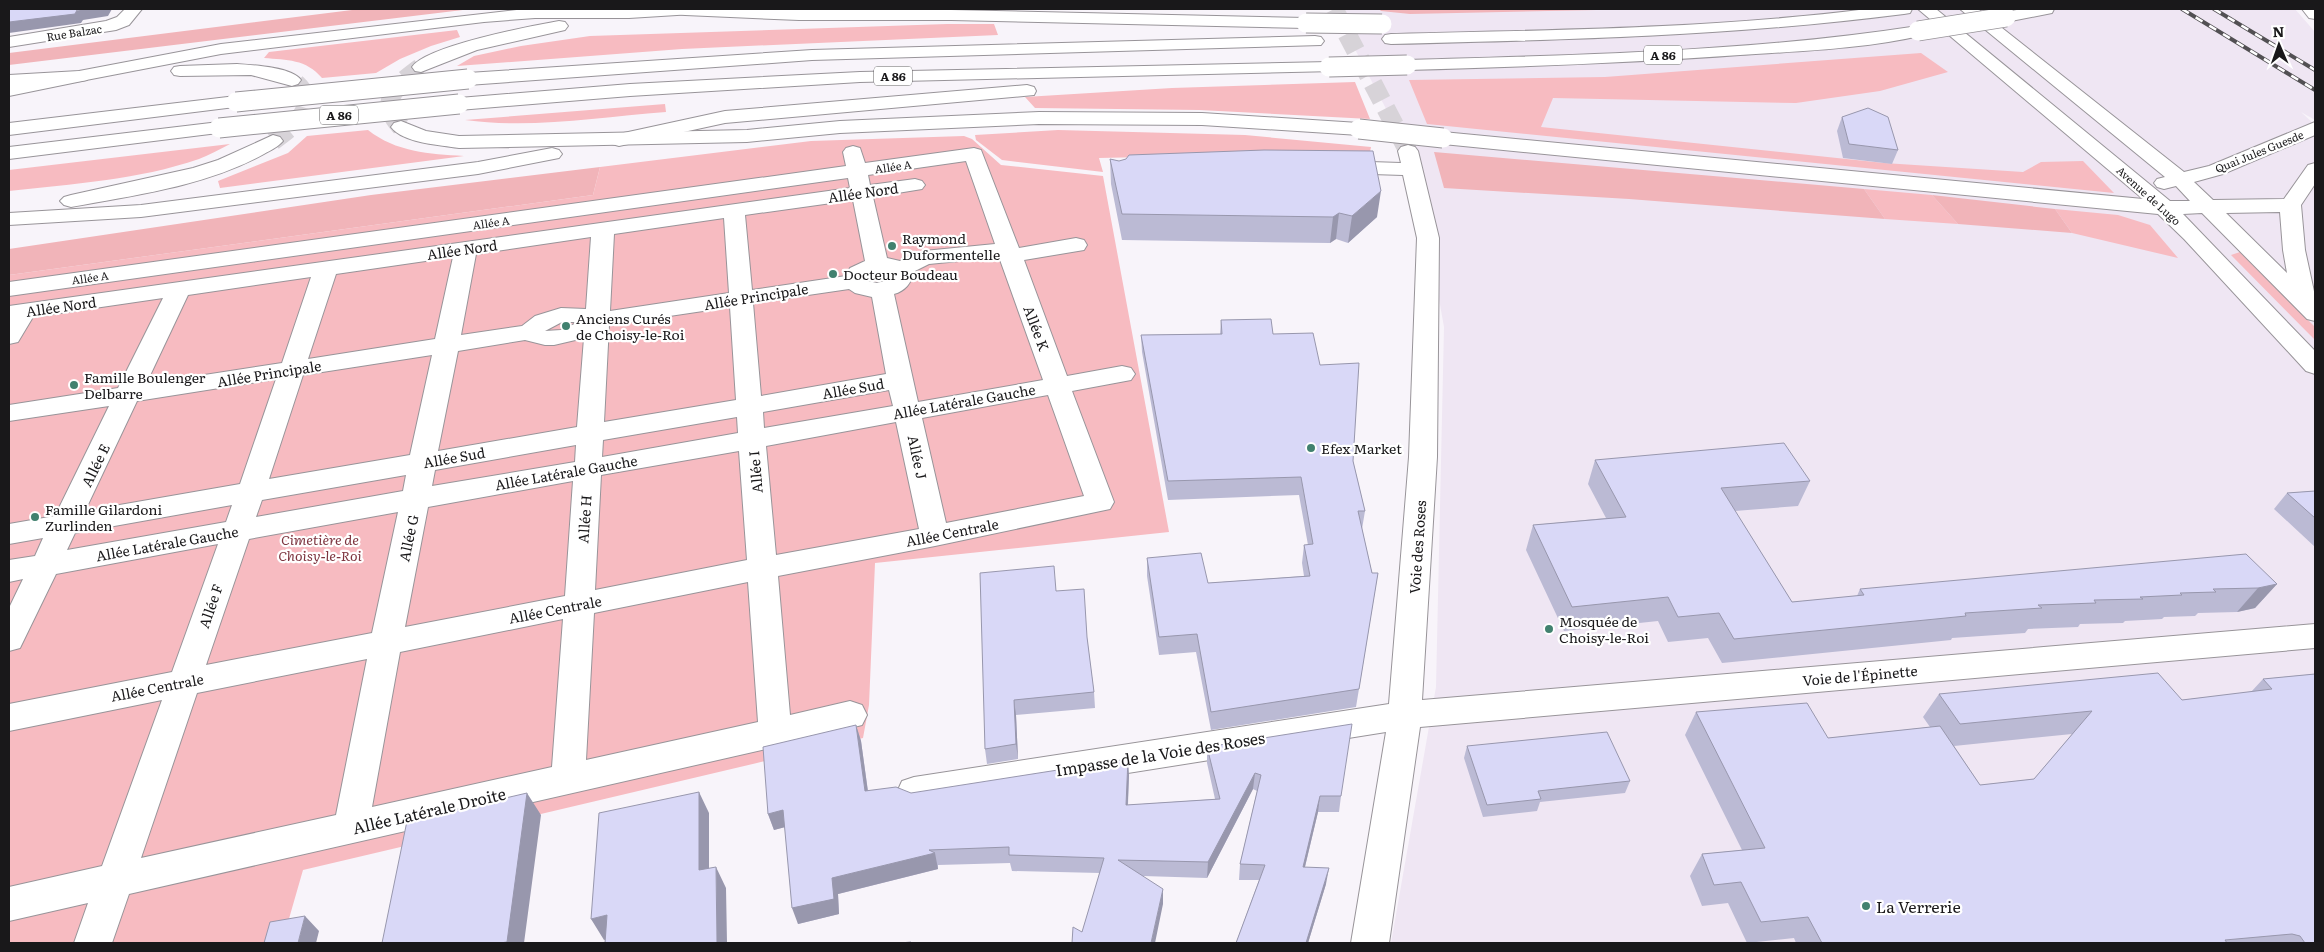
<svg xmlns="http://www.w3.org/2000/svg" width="2324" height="952" font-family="Literata,serif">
<rect width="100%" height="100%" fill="#f8f4fa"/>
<path fill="#efe6f3" d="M1334,9H2295L2315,32V120L2301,112L2315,125V943H1391L1436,687L1444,327L1428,238L1408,151Z"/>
<path fill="#f7bbc1" d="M947,24H994L998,35L682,49L457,66L474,56L521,46L590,36Z
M457,30L460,37L431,46L400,59L376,73L322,78C306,59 287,60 264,58L269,52Z
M1921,53L1948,72L1880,91L1796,103L1553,98L1541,127L1884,163L2023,172L2041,162L2083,161L2114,193L1427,124L1409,80L1605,77Z
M1355,82L1370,119L1199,110L1035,108L1025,97L1172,88Z
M665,104L666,112C600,117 531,129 465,120Z
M368,130C396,152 429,154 464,156L220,188L218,181L288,153L307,136Z
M1058,130L1245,135L1371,147L1370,152L1099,158L1103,172L1002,160L976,140L975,135Z
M964,136L972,139L1001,165L1103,176L1169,532L875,563L869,705L863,738L303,870L282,943H9V275L593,195L600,167L811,141Z
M230,144C220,149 209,155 199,159C138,180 72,184 9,191V170Z
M1864,189L1932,195L1958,224L1885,219Z
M2055,209L2118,215L2150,225L2178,258L2072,233Z
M2240,252L2315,327V340L2231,255Z"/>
<path fill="#f1b4b9" d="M360,9H471L9,65V53Z
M1379,9H1645L1410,14L1381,11Z
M1434,152L1864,189L1885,219L1629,199L1444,188Z
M600,167L593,195L9,275V249L371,195Z
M1932,195L2055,209L2072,233L1958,224Z"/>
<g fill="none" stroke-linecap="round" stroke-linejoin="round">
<path stroke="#d7d3d8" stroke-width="19" stroke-dasharray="19 9" stroke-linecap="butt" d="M1334,9L1408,151"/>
<path stroke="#d7d3d8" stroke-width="19" stroke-dasharray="19 9" stroke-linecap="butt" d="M401,127C376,100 398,84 421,67
M273,141C296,124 324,104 292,80"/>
<g stroke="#989499" stroke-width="2">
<path id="minor" d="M125,9H142L129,25L116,30L9,47V37L106,21L117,17Z
M1408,145L1415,147L1418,151L1439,238L1437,457L1422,700L2315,624V648L1420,727L1389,943H1351L1386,732L914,807L902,803L897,792L902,781L914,777L1389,704L1409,457L1417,238L1403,175L1340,173L1333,171L1330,167L1333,163L1340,161L1401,163L1398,151L1401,147Z
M853,146L860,148L865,163L974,148L981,150L1019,248L1076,238L1084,240L1087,245L1084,250L1024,260L1067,376L1122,366L1131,368L1135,374L1131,380L1072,391L1114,502L1110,509L935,546L778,576L790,715L850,701L862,705L867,715L862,725L775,747L129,894L112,943H74L88,903L9,921V887L102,866L162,700L9,731V704L172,672L218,544L56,574L20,648L9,651V608L23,579L9,582V560L35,556L43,538L9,544V524L55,516L109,406L9,421V405L118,388L163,298L33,317L18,342L9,344V306L850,188L848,178L9,296V282L846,166L843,152L846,148ZM966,161L995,244L924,251L900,261L887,258L873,197L922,189L925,185L922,181L915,179L870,185L868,175ZM853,200L865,261L850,268L846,276L752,290L745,215ZM724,218L729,293L610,311L614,234ZM591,237L586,309L561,308L535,316L522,326L461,335L476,254ZM453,257L435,339L308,359L336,274ZM999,257L1043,380L918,402L894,294C905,291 912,283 913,272L929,264ZM884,271L890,274L888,280L877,283L868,281L869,276ZM311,277L282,363L146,384L188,295ZM849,289L855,293L872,297L886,374L761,396L753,303ZM730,307L736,400L604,422L609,325ZM562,322H579L561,330L545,331ZM584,338L577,427L438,451L458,351L525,340L545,345H554ZM432,355L410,455L269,479L303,375ZM276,379L240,484L85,511L137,401ZM889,390L893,406L764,428L763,412ZM1048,395L1084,496L946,523L922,418ZM737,417L738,433L602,457L603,440ZM896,422L919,529L776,555L766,446ZM576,445L575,462L432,486L435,470ZM739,451L747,560L595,590L601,475ZM406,475L403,491L256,517L262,500ZM573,481L565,596L405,627L428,507ZM232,505L226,522L67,550L75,533ZM398,512L372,633L206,665L249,539ZM748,582L758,722L586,760L594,613ZM563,619L552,767L372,807L400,652ZM367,659L336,815L141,858L197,693Z"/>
</g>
<g stroke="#989499" stroke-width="2">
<path id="major" d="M525,9H701L699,13L693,14L629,18H535L484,22L221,54L81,81L9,86V75L79,71L221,44Z
M1918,9H1936L2170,201H2190L2176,186L2164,189L2157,187L2154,183L2157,179L2165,177L1960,9H1978L2184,172L2209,166L2315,122V135L2223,174L2194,182L2213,200L2284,199L2308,165L2315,163V184L2301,205L2305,250L2315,296V321L2307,319L2202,213L2183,214L2315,351V374L2306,371L2184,239L2158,214L1443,144L1436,142L1433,138L1436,134L1443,132L2143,199ZM2280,212L2283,250L2287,273L2226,213Z
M2302,9H2315V19L2309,18Z
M559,21L565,22L568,26L565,30L477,50L421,72L415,71L412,67C426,46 531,26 559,21Z
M237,64C252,65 292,67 301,80L298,84L292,86L251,75L180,76L174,75L171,71L174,67L180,66Z
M1039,112L1202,113L1359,123L1366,125L1369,129L1366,133L1359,135L1202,125L1039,124L840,133L747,142L459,148C441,145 402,143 391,127L394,123L401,121L426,131L459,136L747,130L840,121Z
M273,135L280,137L283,141C278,147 271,150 264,154C206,186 136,195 71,207L64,205L60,201L64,197L71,195L193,168L218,160Z
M552,148L559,150L562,154L559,158L478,174L141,217L9,225V213L141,205L478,162Z"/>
</g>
<g stroke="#989499" stroke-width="2">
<path id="highway" d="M677,9L951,10L1306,18L1312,19L1315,23L1312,27L1306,28L951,20H799L685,15L679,14Z
M1867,9H1912L1910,13L1904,14C1734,36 1563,40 1391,44L1385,43L1382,39L1385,35L1391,34C1550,30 1709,29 1867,9Z
M2022,9H2054L2052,13L2006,22L2000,21L1998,17L2000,13Z
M1918,26L1924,27L1927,31L1924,35C1865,49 1800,51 1740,55C1629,63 1518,67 1407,70L1401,69L1398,65L1401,61L1407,60C1577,55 1750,52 1918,26Z
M1315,36L1321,37L1324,41L1321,45L812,60L468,85L462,83L459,79L462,75L468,73L812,50Z
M1329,62L1335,63L1338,67L1335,71L860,82L630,96L459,110L452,108L450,104L452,100L459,98L630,84L860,72Z
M81,71L87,72L90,76L87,80L9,96V84Z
M1027,85L1034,87L1036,91L1034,95L725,123L619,146L612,144L609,140L612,136L619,134L725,111Z
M236,96L243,98L245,102L243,106L9,135V123Z
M219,122L226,124L229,128L226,132L9,159V147Z"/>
</g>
<use href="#minor" fill="#fff" fill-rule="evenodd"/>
<use href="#major" fill="#fff" fill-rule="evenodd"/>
<use href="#highway" fill="#fff" fill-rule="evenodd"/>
<g stroke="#525053" stroke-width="4">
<path id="rail" d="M2182,9L2315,90
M2214,9L2315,70"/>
</g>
<use href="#rail" stroke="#fff" stroke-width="2.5" stroke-dasharray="8" stroke-linecap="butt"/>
<g stroke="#989499" stroke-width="21" stroke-linecap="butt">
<path id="major-bridge" d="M1359,129L1443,138"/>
</g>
<g stroke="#989499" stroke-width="21" stroke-linecap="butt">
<path id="highway-bridge" d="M1306,23L1382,24
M1918,31L2006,17
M1329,67L1407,65
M236,102L468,79
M219,128L459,104"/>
</g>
<use href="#major-bridge" stroke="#fff" stroke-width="19"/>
<use href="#highway-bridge" stroke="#fff" stroke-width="19"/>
</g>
<path fill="#bbbad4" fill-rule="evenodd" d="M1842,117L1898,150L1892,164L1843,158L1837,131Z
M1110,159L1119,161L1377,217L1348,243L1336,239L1330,243L1122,240L1111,184Z
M1221,320L1273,334L1320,365L1353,461L1365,511L1362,529L1372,573H1378L1356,707L1211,730L1196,652L1159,655L1147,576V558L1208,583L1304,576L1302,563L1304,545H1308L1299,495L1168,500L1142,352L1141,335L1220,334Z
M1595,460L1810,481L1798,506L1735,511L1792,602L1857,596L1860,589L2277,584L2255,608L2237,612L2198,613L2195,616L2164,617L2162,619L2125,621L2123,623L2080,624L2078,627L2028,629L2025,633L1952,638L1951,640L1722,663L1708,638L1668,642L1658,621L1564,631L1526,550L1533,525L1606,518L1588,484Z
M2315,491V547L2274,509L2287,493Z
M1056,591L1087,638L1094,692L1095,708L1016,715L1018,759L987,764L985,749Z
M2315,674V943H1796L1794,938L1747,943L1728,903L1702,906L1690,876L1702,854L1742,850L1685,735L1696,712L1828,738L1930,727L1923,717L1939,694L2182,700L2251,692L2263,679ZM2072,734L2034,779L1980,785L1954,746Z
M856,725L861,741L868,791L911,793L1129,775L1128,805L1215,799L1207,763V747L1341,796L1339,812H1318L1305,867L1326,884L1308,943H1236L1259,880H1239L1240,864L1257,791L1253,789L1207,878L1143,876L1163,904L1082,932L1100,873L1012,871L1010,863L938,865V869L838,894L839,914L798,924L785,827L774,830L768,814Z
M1467,746L1630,781L1625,793L1540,802L1537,811L1483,817L1464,758Z"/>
<path fill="#9897ad" d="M86,9H112L108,16L83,20L81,23L9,33V22Z
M1381,191L1377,217L1348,243L1352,216Z
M1339,213L1336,239L1330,243L1333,217Z
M2277,584L2255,608L2237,612L2258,588Z
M1014,700L1016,715L1018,759L1016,744Z
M856,725L861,741L870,807L865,791Z
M1128,759L1129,775L1127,821L1126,805Z
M1255,773L1253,789L1207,878L1208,862Z
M699,792L709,813V891L699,870Z
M527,793L541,815L524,943H500Z
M1320,796L1318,812L1301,883L1303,867Z
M783,810L789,826L774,830L768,814Z
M935,853L938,869L838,894L839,914L798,924L792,908L832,878Z
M716,867L726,888L727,943H717Z
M1329,868L1326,884L1308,943H1306Z
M1163,889V904L1155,943H1151Z
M607,915L620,936L604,940L591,919Z
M305,916L319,931L316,943H298Z"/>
<path fill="#d9d8f7" stroke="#9897ad" d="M9,9H86L77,10L75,14L9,22Z
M1868,108L1888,117L1898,150L1849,144L1842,117Z
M1264,150L1373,151L1381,191L1352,216L1339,213L1333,217L1122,214L1110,159L1119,161L1126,159L1129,155Z
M1271,319L1273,334L1313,333L1320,365L1359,363L1353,461L1365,511H1358L1372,573H1378L1359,689L1211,712L1197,634L1159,637L1147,558L1201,553L1208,583L1310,576L1304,545L1313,544L1301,477L1168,481L1141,335L1222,334L1221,320Z
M1784,443L1810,481L1721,488L1792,602L1864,595L1860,589L2246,554L2277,584L2258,588L2213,589L2216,592L2180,593L2182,595L2140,597L2143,599L2094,600L2096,603L2038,605L2042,608L1965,613L1966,616L1734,639L1719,613L1678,617L1668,597L1572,607L1533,525L1626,517L1595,460Z
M2315,491V518L2287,493Z
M1054,566L1056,591L1084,589L1087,637L1094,692L1014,700L1016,744L985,749L980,573Z
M2158,673L2182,700L2272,689L2263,679L2315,674V943H2305L2300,936L2292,934L2225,940L2227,943H1822L1808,917L1761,922L1741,882L1714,885L1702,854L1765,848L1696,712L1807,703L1828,738L1940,726L1980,785L2034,779L2092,711L1960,724L1939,694Z
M1352,724L1341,796H1320L1303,867L1329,868L1306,943H1236L1265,865L1240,864L1261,775L1255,773L1208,862L1118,860L1163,889L1151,943H1072L1073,927L1082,932L1104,858L1009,855V847L929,850L935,853L832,878L834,899L792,908L783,810L768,814L763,747L856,725L865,791L896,787L911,793L1128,759L1126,805L1220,799L1207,747Z
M1607,732L1630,781L1538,791L1541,799L1487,805L1467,746Z
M699,792V870L716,867L717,943H605L607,915L591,919L599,813Z
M527,793L507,942L500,943H382L407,821Z
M305,916L298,943H264L270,922Z
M911,942V943H900Z"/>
<g fill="#41816f" stroke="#fff" stroke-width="2">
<circle cx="892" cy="246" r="5"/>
<circle cx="833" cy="274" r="5"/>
<circle cx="566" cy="326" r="5"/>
<circle cx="74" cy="385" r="5"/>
<circle cx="1311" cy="448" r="5"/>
<circle cx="35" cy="517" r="5"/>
<circle cx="1549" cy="629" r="5"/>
<circle cx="1866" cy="906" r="5"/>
</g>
<g text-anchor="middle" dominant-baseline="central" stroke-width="4.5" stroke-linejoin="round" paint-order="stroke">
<g font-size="11" fill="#19181a" stroke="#fff">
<text transform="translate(74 32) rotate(-9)">Rue Balzac</text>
<text transform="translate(2259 151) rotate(-22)">Quai Jules Guesde</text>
<text transform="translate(893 166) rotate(-8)">Allée A</text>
<text transform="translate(2149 195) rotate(42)">Avenue de Lugo</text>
<text transform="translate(491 222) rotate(-8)">Allée A</text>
<text transform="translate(90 277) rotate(-8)">Allée A</text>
</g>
<g fill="#fff" stroke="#5e5d5f" stroke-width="1">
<rect x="1644" y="45.5" width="38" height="19" rx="4"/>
<rect x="874" y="66.5" width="38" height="19" rx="4"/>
<rect x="320" y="105.5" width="38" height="19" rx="4"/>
</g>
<g font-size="12" font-weight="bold" fill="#19181a">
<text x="1663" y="55">A 86</text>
<text x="893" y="76">A 86</text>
<text x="339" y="115">A 86</text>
</g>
<g font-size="14" fill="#19181a" stroke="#fff">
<text transform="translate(863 192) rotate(-8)">Allée Nord</text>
<text transform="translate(462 249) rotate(-8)">Allée Nord</text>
<text transform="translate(756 296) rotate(-9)">Allée Principale</text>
<text transform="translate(61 306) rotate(-8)">Allée Nord</text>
<text transform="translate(1037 328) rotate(69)">Allée K</text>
<text transform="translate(269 373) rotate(-9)">Allée Principale</text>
<text transform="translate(853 388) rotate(-10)">Allée Sud</text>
<text transform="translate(964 401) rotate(-10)">Allée Latérale Gauche</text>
<text transform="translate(454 457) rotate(-10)">Allée Sud</text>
<text transform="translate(918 457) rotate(78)">Allée J</text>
<text transform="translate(95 465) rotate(-64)">Allée E</text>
<text transform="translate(566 472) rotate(-10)">Allée Latérale Gauche</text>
<text transform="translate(755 472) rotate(-95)">Allée I</text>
<text transform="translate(584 519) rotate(-86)">Allée H</text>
<text transform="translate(952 532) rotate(-11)">Allée Centrale</text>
<text transform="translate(408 538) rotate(-78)">Allée G</text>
<text transform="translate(167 543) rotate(-10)">Allée Latérale Gauche</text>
<text transform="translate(1417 547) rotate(-86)">Voie des Roses</text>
<text transform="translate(210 606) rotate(-71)">Allée F</text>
<text transform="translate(555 609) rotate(-11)">Allée Centrale</text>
<text transform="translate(1860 675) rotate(-5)">Voie de l'Épinette</text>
<text transform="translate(157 687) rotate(-11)">Allée Centrale</text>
</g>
<g font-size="14" fill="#19181a" stroke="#fff" text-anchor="start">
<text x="902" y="238">Raymond<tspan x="902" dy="16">Duformentelle</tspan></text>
<text x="843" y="274">Docteur Boudeau</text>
<text x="576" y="318">Anciens Curés<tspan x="576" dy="16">de Choisy-le-Roi</tspan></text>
<text x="84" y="377">Famille Boulenger<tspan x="84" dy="16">Delbarre</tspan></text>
<text x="1321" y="448">Efex Market</text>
<text x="45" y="509">Famille Gilardoni<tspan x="45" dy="16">Zurlinden</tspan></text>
<text x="1559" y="621">Mosquée de<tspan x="1559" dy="16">Choisy-le-Roi</tspan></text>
</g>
<g font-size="14" font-style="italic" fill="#7d343f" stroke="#fff">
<text x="320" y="539">Cimetière de<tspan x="320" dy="16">Choisy-le-Roi</tspan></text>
</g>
<g font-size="16" fill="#19181a" stroke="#fff">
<text transform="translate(1160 753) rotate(-9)">Impasse de la Voie des Roses</text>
<text transform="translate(429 810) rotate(-13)">Allée Latérale Droite</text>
</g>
<g font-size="16" fill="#19181a" stroke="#fff" text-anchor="start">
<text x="1876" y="906">La Verrerie</text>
</g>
</g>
<rect width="2324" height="952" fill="none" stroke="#19181a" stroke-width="20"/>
<g transform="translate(2279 45) rotate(358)" stroke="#ffffff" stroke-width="4" paint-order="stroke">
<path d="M0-4L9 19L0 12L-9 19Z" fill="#19181a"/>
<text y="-8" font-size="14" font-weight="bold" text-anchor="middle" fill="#19181a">N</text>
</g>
</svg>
